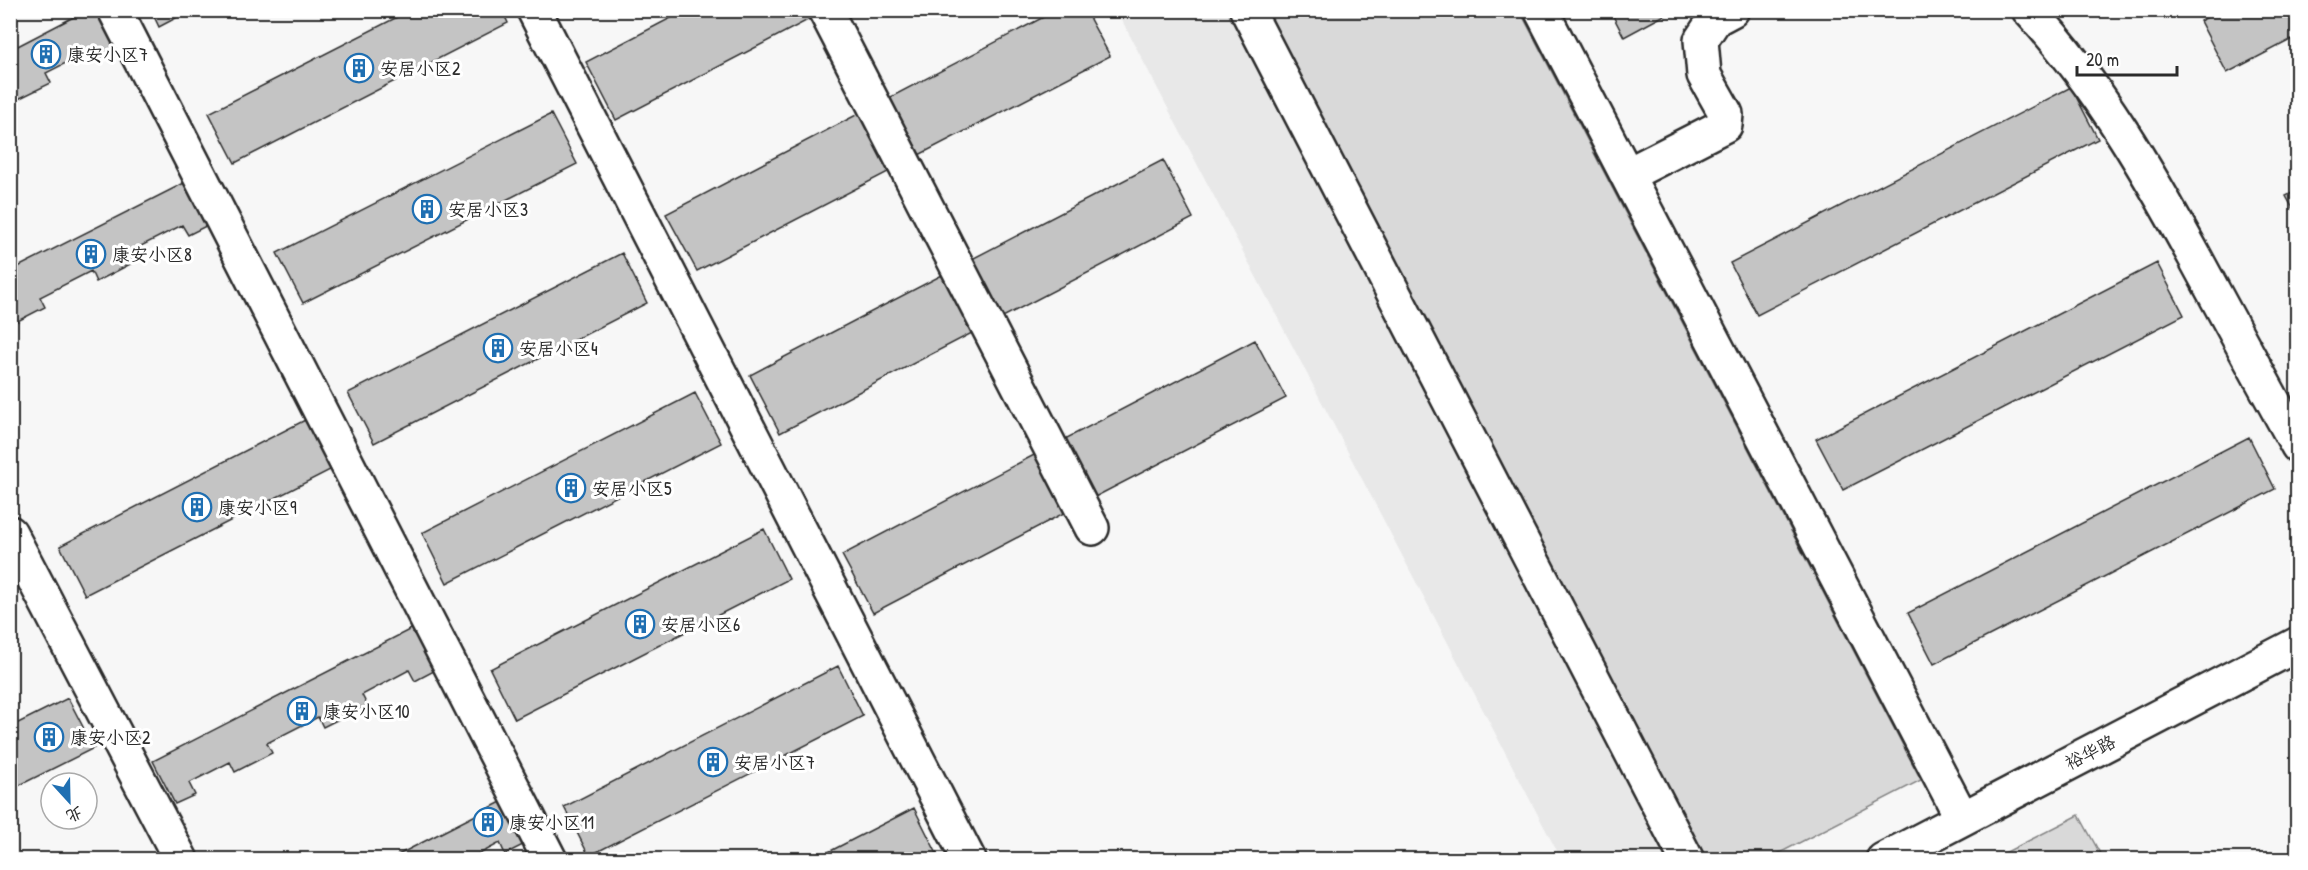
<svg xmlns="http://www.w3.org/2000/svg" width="2308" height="870" font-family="'Patrick Hand','LXGW WenKai TC',sans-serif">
<rect width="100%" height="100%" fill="#f7f7f7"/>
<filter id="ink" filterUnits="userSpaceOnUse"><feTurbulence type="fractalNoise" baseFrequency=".0167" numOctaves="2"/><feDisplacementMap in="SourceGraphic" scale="12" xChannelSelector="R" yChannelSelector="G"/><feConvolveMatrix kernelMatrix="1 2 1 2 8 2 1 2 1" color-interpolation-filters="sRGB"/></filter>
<g filter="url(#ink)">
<path fill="#e8e8e8" d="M1117,11H1229L1669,859H1561Z"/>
<path fill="#d9d9d9" stroke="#828282" stroke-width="1.5" d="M1261,11H1520L1921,780L1768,859H1706Z
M2079,815L2103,859H1993Z"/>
<path fill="#c4c4c4" stroke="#2b2b2b" stroke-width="1.5" d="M87,10H99L118,49L98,59L93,49L46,73L51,83L10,103V50Z
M151,10H191L159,27Z
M411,10H502L508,23L235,163L209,113Z
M686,10H805L810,19L616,120L586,62Z
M1057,10H1085L1110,56L917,156L887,99Z
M1610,10H1674L1624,37Z
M2220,10H2298V36L2227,73L2200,21Z
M2071,87L2098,139L1757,315L1730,263Z
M860,113L890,171L697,271L666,214Z
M551,114L577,164L303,303L277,253Z
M1163,160L1193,218L1001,318L970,260Z
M186,182L208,225L188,235L182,225L135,249L140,259L96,282L91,271L40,297L45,307L10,325V271Z
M2298,190V218L2286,196Z
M622,253L647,303L374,443L348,393Z
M2157,263L2184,315L1843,490L1816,439Z
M944,274L974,332L780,433L750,375Z
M1255,340L1286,398L1093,498L1063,440Z
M695,393L721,443L447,583L422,533Z
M309,418L334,468L85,595L60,546Z
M2249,437L2275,489L1934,664L1908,613Z
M1036,454L1066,512L873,613L842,555Z
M764,529L789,579L515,719L490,669Z
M413,628L434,671L415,681L409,670L362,695L367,705L323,727L318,717L267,743L272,753L235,772L230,762L189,783L195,795L175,804L153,761Z
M838,666L863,716L589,856L564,807Z
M68,698L94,748L10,790V727Z
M503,801L525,844L505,854L500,843L468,860H388Z
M914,808L939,858L813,860Z"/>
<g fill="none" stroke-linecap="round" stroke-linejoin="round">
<g stroke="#2b2b2b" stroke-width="38">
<path id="minor" d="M115,10L550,860
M534,10L969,860
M825,10L1092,528
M1247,10L1687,860
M1541,10L1962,818
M2029,10C2099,85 2149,173 2198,263C2231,324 2264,385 2298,446
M1627,175L1725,125L1726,114L1704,75L1701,40L1715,19L1732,10
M10,533L181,860
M1883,860L2298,644"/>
</g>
<use href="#minor" stroke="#fff" stroke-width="33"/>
</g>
</g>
<defs>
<g id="building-ring" transform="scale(1.5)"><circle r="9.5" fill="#fff" stroke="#1f6fb2" stroke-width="1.5"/><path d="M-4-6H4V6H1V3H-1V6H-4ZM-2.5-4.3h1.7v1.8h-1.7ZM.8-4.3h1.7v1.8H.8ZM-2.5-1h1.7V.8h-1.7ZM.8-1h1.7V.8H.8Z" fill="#1f6fb2"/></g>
</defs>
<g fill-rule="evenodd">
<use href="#building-ring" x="46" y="54"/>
<use href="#building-ring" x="359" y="68"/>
<use href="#building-ring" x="427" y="209"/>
<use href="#building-ring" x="91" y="254"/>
<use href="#building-ring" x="498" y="348"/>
<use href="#building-ring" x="571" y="488"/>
<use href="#building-ring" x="197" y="507"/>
<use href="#building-ring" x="640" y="624"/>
<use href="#building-ring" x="302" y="711"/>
<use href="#building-ring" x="49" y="737"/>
<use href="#building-ring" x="713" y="762"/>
<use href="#building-ring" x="488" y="822"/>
</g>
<g text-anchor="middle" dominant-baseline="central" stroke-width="6" stroke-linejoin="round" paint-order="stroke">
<g font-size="18" fill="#2b2b2b" stroke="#fff" text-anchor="start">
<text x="67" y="54">康安小区7</text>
<text x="380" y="68">安居小区2</text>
<text x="448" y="209">安居小区3</text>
<text x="112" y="254">康安小区8</text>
<text x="519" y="348">安居小区4</text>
<text x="592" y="488">安居小区5</text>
<text x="218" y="507">康安小区9</text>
<text x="661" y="624">安居小区6</text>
<text x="323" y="711">康安小区10</text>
<text x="70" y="737">康安小区2</text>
<text x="734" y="762">安居小区7</text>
<text x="509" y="822">康安小区11</text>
</g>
<g font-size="18" fill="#2b2b2b" stroke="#fff">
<text transform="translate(2090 752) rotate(-27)">裕华路</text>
</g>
</g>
<rect width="2308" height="870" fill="none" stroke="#fff" stroke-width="36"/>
<rect x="18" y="18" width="2272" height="834" fill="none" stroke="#2b2b2b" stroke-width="2" filter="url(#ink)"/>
<g transform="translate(69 801) rotate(158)"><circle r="28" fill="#ffffff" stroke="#aaaaaa" stroke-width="1.5"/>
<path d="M0-4.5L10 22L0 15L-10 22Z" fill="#1f6fb2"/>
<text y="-9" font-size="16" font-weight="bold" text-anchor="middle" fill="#2b2b2b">北</text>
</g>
<path d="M2077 66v9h100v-9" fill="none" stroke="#2b2b2b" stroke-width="3"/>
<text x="2086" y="66" font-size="18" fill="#2b2b2b" stroke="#ffffff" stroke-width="4.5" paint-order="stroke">20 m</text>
</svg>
